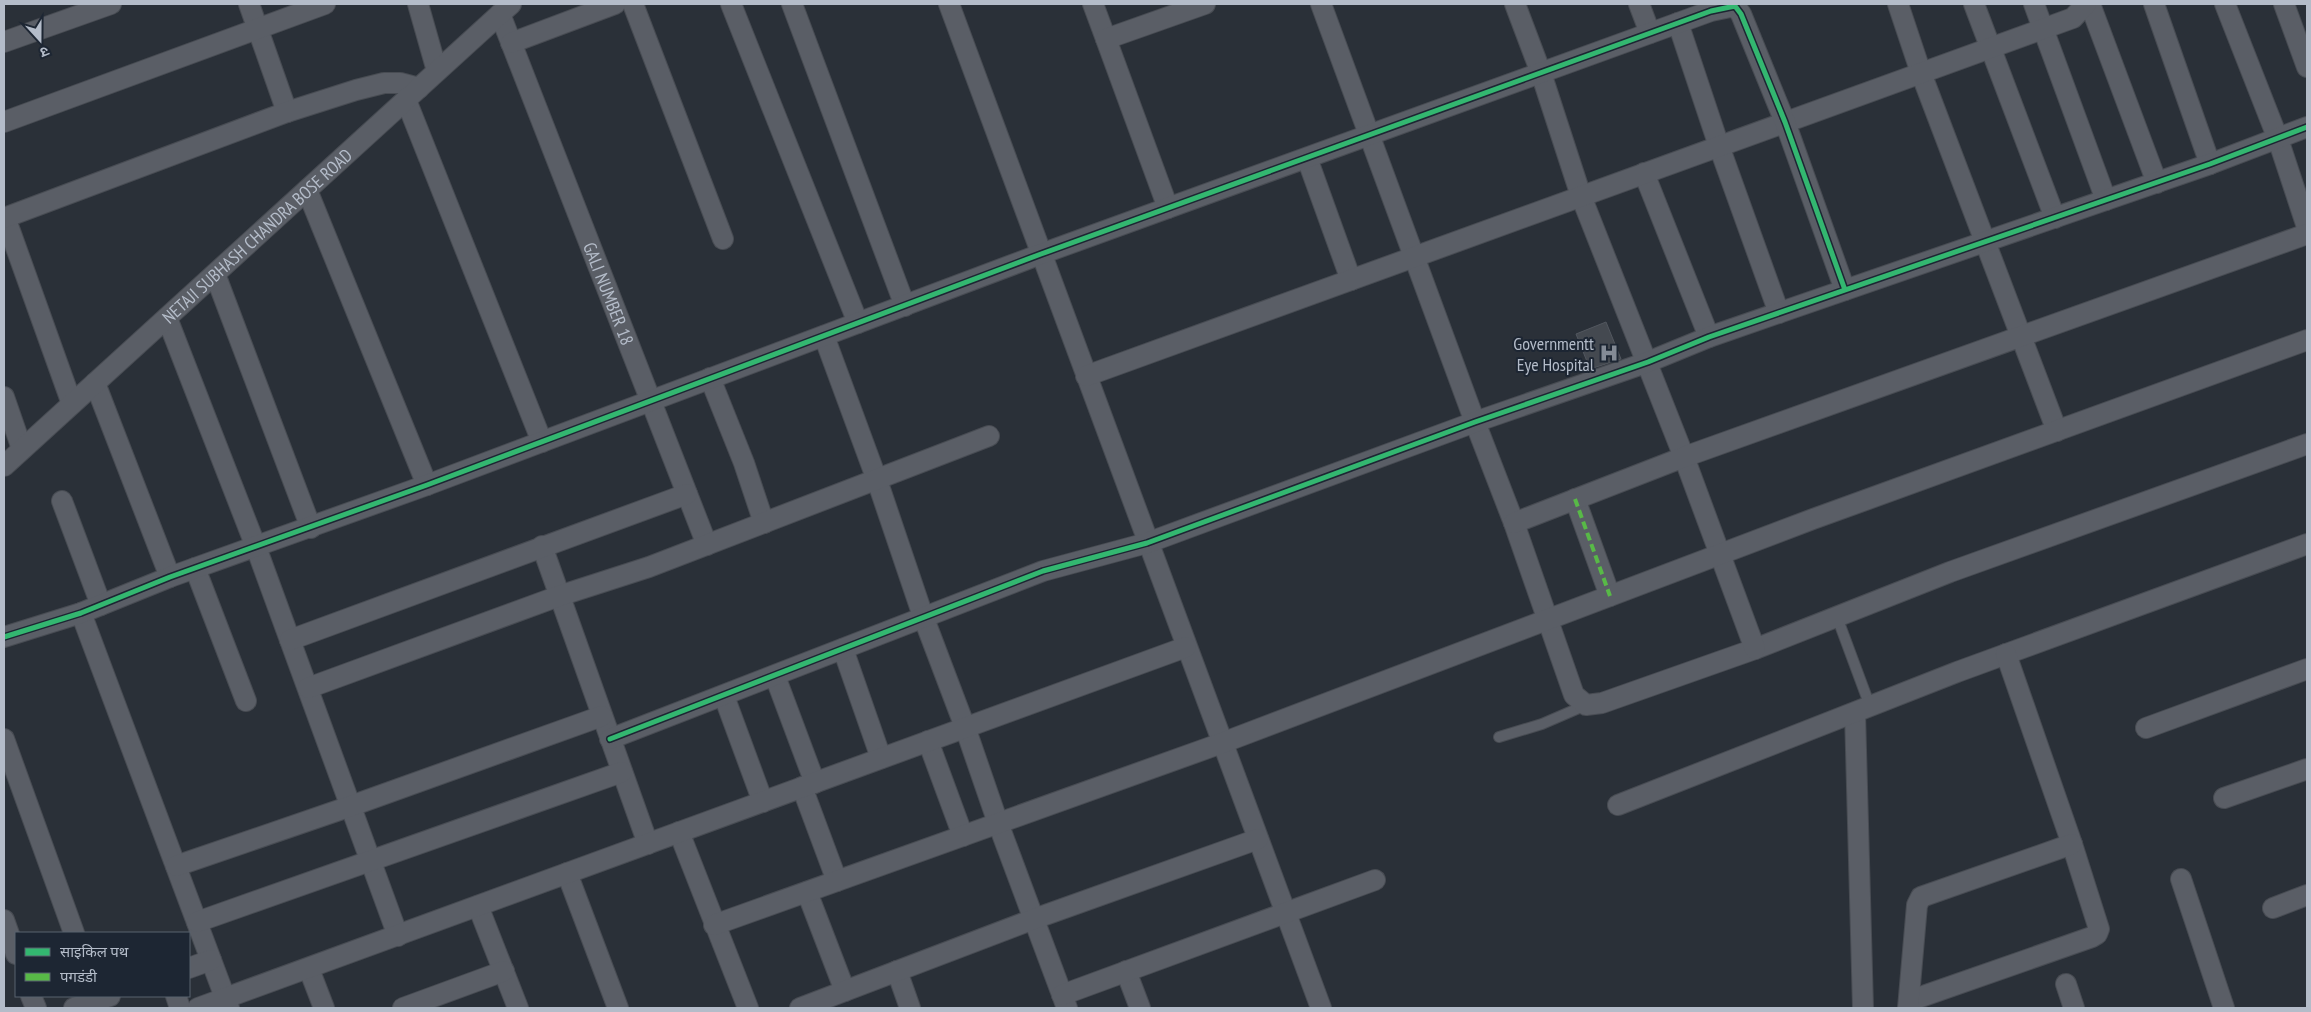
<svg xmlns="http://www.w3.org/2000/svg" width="2311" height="1012" font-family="'PT Sans Narrow','Noto Sans Devanagari',sans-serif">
<rect width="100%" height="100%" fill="#2a3038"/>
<path fill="#444950" stroke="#52575f" d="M1606,322L1621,359L1590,369L1576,334Z"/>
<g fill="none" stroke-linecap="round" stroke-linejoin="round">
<g stroke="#484c53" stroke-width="12">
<path id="service" d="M1837,617L1870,706
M1499,737L1542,724L1586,705"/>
</g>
<g stroke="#484c53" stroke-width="22">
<g id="minor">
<path d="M249,4L287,112"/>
<path d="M418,4L437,71"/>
<path d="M633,4L723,239"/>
<path d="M731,4L858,323"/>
<path d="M792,4L905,306"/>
<path d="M949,4L1321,1008"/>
<path d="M1093,4L1106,39"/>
<path d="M1321,4L1475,422L1514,523L1574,695L1586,705L1602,703L1755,649L1950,572L2307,444"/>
<path d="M1515,4L1541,73L1581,196L1684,457L1755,649"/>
<path d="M1639,4L1650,33"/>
<path d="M1898,4L1921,73L2057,431"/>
<path d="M1974,4L2055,218"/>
<path d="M2034,4L2106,200"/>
<path d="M2090,4L2157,183"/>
<path d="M2154,4L2210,164"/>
<path d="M2225,4L2278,139L2307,227"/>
<path d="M2284,4L2307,67"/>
<path id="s1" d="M500,14L707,545"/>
<path d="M1678,23L1719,146L1779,313"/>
<path d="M4,42L111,4"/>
<path d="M511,43L615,4"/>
<path d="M406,100L542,442"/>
<path d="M4,122L325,4"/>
<path d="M1307,158L1351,280"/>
<path d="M1644,173L1709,337"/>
<path d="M307,190L427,485"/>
<path d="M1168,208L1106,39L1205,4"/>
<path d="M5,217L72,404"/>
<path d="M4,218L287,112L356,90L384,83H400L419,88"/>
<path d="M215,274L311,528"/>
<path d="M167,318L256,547L398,936"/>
<path d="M824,336L877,480L923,616L965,727L998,823L1067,1008"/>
<path d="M1086,376L2073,18L2086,4"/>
<path d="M710,378L744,463L764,523"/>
<path d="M95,383L170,577"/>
<path d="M4,397L22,449"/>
<path id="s2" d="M4,466L511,4"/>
<path d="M1575,499L1610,596"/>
<path d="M62,501L101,605"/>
<path d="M1514,523L1684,457L2307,234"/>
<path d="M542,546L648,844"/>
<path d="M195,568L246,701"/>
<path d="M81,613L229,1008"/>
<path d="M4,637L81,613L170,577L427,485L1041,254L1678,23L1711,11L1735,6L1741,14L1785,122L1845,290"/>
<path d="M290,640L687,494"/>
<path d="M843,649L881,758"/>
<path d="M775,676L815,783"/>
<path d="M308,688L559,596L649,567L989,436"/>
<path d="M724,696L763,802"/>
<path d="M1855,713L1863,1008"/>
<path d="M2146,728L2307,669"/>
<path d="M4,739L74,933"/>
<path d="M610,739L1043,571L1147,543L1475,422L1648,362L1709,337L2210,164L2307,127"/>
<path d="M928,741L963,836"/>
<path d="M802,787L837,881"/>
<path d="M2224,798L2307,769"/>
<path d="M1618,805L1957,672L2307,544"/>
<path d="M679,832L748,1008"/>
<path d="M176,866L351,806L602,716"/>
<path d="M567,873L618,1008"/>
<path d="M2181,879L2224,1008"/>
<path d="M807,892L845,991"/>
<path d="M478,906L518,1008"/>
<path d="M2273,908L2307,895"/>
<path d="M4,920L16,954"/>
<path d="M197,922L622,772"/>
<path d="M714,925L1222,743L1813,519L2307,340"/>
<path d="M189,968L211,960"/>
<path d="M309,969L324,1008"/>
<path d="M897,971L910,1008"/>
<path d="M1126,971L1140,1008"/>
<path d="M2066,984L2074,1008"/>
<path d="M1062,995L1375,880"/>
<path d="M31,996L36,1008"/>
<path d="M176,996L180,1008"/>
<path d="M1909,1001L2092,937L2097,934L2099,929L2072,844L2006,654"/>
<path d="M74,1008L110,996"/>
<path d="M198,1008L1186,647"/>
<path d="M403,1008L504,971"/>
<path d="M800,1008L1034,919L1258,839"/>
<path d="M1908,1008L1917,905L1921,897L2072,844"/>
</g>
</g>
<use href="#service" stroke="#5a5e66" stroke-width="10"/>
<use href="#minor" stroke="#5a5e66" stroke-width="20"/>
<path stroke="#58b947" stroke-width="4" stroke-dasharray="8 4" stroke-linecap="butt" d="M1575,499L1610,596"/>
<g stroke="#1d2633" stroke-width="8">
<path id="cycleway" d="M4,637L81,613L170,577L427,485L1041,254L1678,23L1711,11L1735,6L1741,14L1785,122L1845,290
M610,739L1043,571L1147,543L1475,422L1648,362L1709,337L2210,164L2307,127"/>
</g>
<use href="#cycleway" stroke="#33b770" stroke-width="5"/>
</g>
<defs>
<g id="hospital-bare" transform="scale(1.5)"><path d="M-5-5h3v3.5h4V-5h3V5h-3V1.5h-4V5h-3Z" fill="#848b96" stroke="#1d2633" stroke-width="2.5" paint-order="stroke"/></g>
</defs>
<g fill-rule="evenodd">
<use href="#hospital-bare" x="1609" y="353"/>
</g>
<g text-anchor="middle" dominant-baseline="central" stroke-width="4" stroke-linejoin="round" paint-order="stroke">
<g font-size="18" fill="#b4bcc9" stroke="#1d2633">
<text stroke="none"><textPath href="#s2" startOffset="342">NETAJI SUBHASH CHANDRA BOSE ROAD</textPath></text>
<text stroke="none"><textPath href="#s1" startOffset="300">GALI NUMBER 18</textPath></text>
</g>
<g font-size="18" fill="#b4bcc9" stroke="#1d2633" text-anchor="end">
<text x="1594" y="343">Governmentt<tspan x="1594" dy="21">Eye Hospital</tspan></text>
</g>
</g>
<rect width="2311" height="1012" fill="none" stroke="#b4bcc9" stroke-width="10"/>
<rect x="15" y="932" width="175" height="65" fill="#1d2633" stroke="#59626f"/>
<rect x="25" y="948" width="25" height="8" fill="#33b770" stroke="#59626f"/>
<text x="60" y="957" font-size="15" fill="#b4bcc9">साइकिल पथ</text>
<rect x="25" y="973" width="25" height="8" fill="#58b947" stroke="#59626f"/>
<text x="60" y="982" font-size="15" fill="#b4bcc9">पगडंडी</text>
<g transform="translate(40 40) rotate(159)" stroke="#1d2633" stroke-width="4" paint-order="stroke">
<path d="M0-4L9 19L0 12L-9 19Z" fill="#b4bcc9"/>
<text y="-8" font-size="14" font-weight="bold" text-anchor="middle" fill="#b4bcc9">उ</text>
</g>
</svg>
